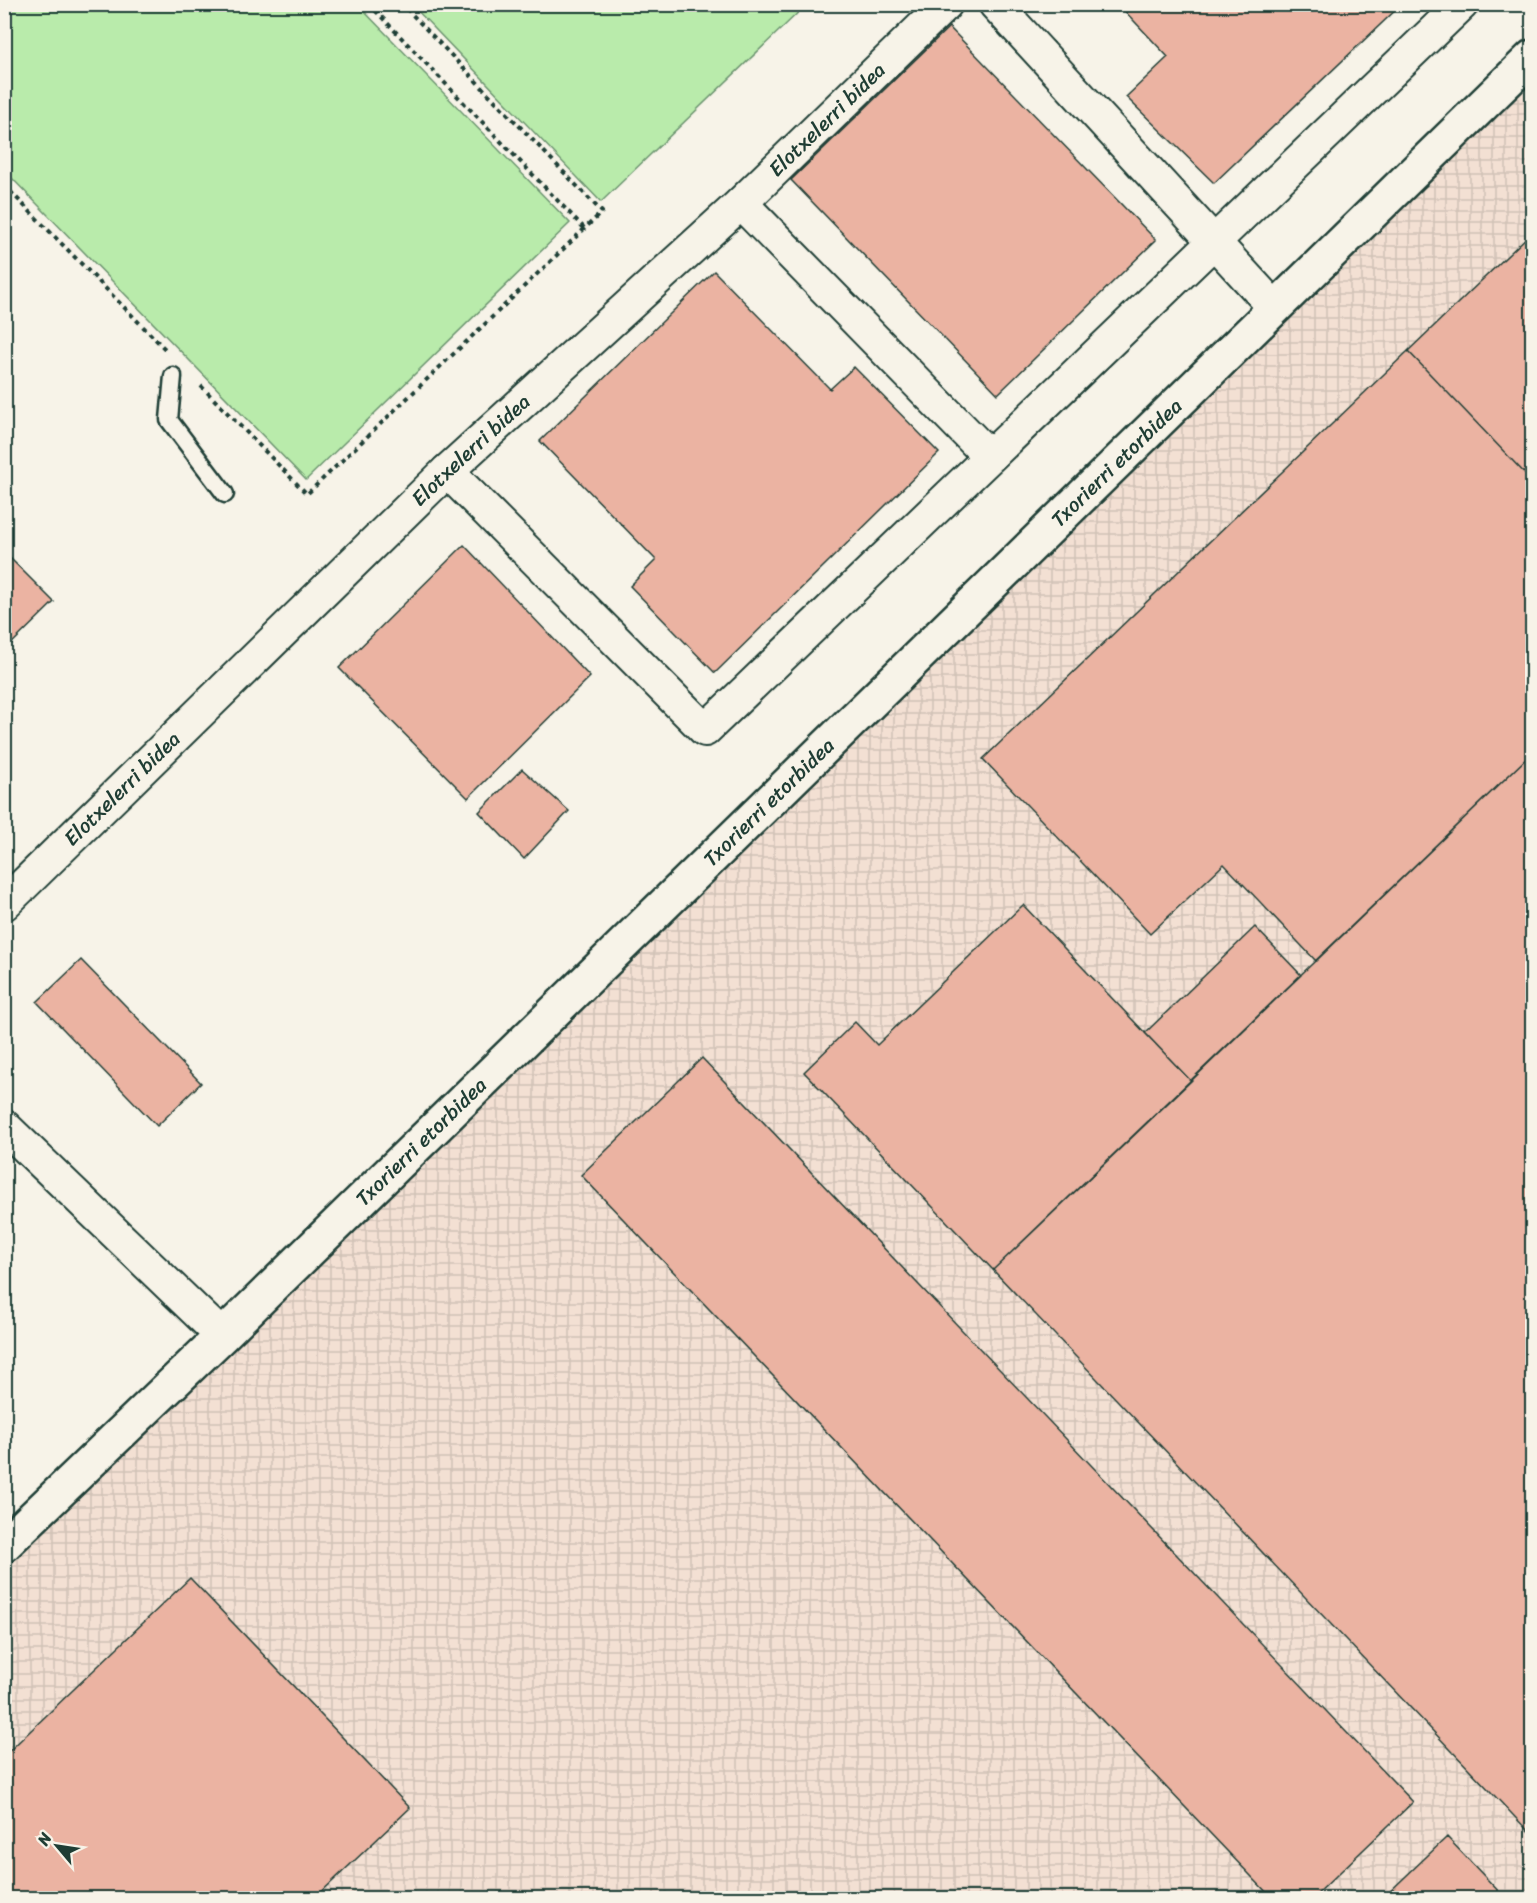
<svg xmlns="http://www.w3.org/2000/svg" width="1537" height="1903" font-family="Sriracha,sans-serif">
<defs>
<pattern id="industrial-grid" width="8" height="8" patternUnits="userSpaceOnUse" patternTransform="scale(1.5)"><rect width="8" height="8" fill="#f3e0d3"/><path d="M0 4h8M4 0v8" fill="none" stroke="#d0c1b6"/></pattern>
</defs>
<rect width="100%" height="100%" fill="#f7f3e8"/>
<filter id="ink" filterUnits="userSpaceOnUse"><feTurbulence type="fractalNoise" baseFrequency=".0167" numOctaves="2"/><feDisplacementMap in="SourceGraphic" scale="12" xChannelSelector="R" yChannelSelector="G"/><feConvolveMatrix kernelMatrix="1 2 1 2 8 2 1 2 1" color-interpolation-filters="sRGB"/></filter>
<g filter="url(#ink)">
<path fill="url(#industrial-grid)" d="M1532,80V1898H5V1568Z"/>
<path fill="#b9ebab" stroke="#6c9470" stroke-width="1.5" d="M5,4L358,5L570,223L306,480L5,171Z
M412,5H806L601,202Z"/>
<path fill="#ebb3a2" stroke="#1f3d34" stroke-width="1.5" d="M1118,4H1402L1214,183L1126,97L1168,57Z
M949,27L1156,240L998,394L791,180Z
M1532,232V481L1408,351Z
M714,271L830,389L854,367L939,453L715,673L630,586L656,560L540,441Z
M1408,351L1532,481V753L1316,961L1224,864L1150,934L983,759Z
M464,545L590,677L468,798L339,668Z
M4,552L54,602L4,651Z
M1532,753V1835L993,1270Z
M522,769L569,811L524,859L479,812Z
M1023,905L1191,1081L993,1270L804,1072L855,1022L877,1045Z
M1255,927L1301,975L1191,1081L1145,1033Z
M81,960L201,1083L157,1126L37,1002Z
M702,1058L1413,1802L1313,1898H1272L581,1175Z
M190,1578L410,1808L315,1898H4V1756Z
M1447,1837L1505,1898H1383Z"/>
<g fill="none" stroke-linecap="round" stroke-linejoin="round">
<g stroke="#1f3d34" stroke-width="21">
<path id="lane" d="M173,376L169,420L225,494"/>
</g>
<g stroke="#1f3d34" stroke-width="36">
<g id="street">
<path d="M995,4L1274,307"/>
<path d="M741,203L989,456"/>
<path d="M447,471L705,730L1462,4"/>
<path id="s1" d="M4,904L447,471L741,203L946,4"/>
<path d="M4,1126L222,1336"/>
</g>
</g>
<g stroke="#1f3d34" stroke-width="38">
<g id="secondary">
<path id="s2" d="M4,1545L222,1336L1532,57"/>
</g>
</g>
<path stroke="#1f3d34" stroke-width="4" stroke-dasharray="4.5 4.5" stroke-linecap="butt" d="M369,4L585,229
M4,185L167,351
M201,386L307,494L602,212L402,4"/>
<use href="#lane" stroke="#f7f3e8" stroke-width="16"/>
<use href="#street" stroke="#f7f3e8" stroke-width="32"/>
<use href="#secondary" stroke="#f7f3e8" stroke-width="33"/>
</g>
</g>
<g text-anchor="middle" dominant-baseline="central" stroke-width="6" stroke-linejoin="round" paint-order="stroke">
<g font-size="21" fill="#1f3d34" stroke="#f7f3e8">
<text stroke="none"><textPath href="#s1" startOffset="1137">Elotxelerri bidea</textPath></text>
<text stroke="none"><textPath href="#s1" startOffset="651">Elotxelerri bidea</textPath></text>
<text stroke="none"><textPath href="#s2" startOffset="1552">Txorierri etorbidea</textPath></text>
<text stroke="none"><textPath href="#s1" startOffset="165">Elotxelerri bidea</textPath></text>
<text stroke="none"><textPath href="#s2" startOffset="1066">Txorierri etorbidea</textPath></text>
<text stroke="none"><textPath href="#s2" startOffset="580">Txorierri etorbidea</textPath></text>
</g>
</g>
<rect width="1537" height="1903" fill="none" stroke="#f7f3e8" stroke-width="24"/>
<rect x="12" y="12" width="1513" height="1879" fill="none" stroke="#1f3d34" stroke-width="2" filter="url(#ink)"/>
<g transform="translate(57 1846) rotate(299)" stroke="#f7f3e8" stroke-width="4.5" paint-order="stroke">
<path d="M0-4.5L10 22L0 15L-10 22Z" fill="#1f3d34"/>
<text y="-9" font-size="16" font-weight="bold" text-anchor="middle" fill="#1f3d34">N</text>
</g>
</svg>
